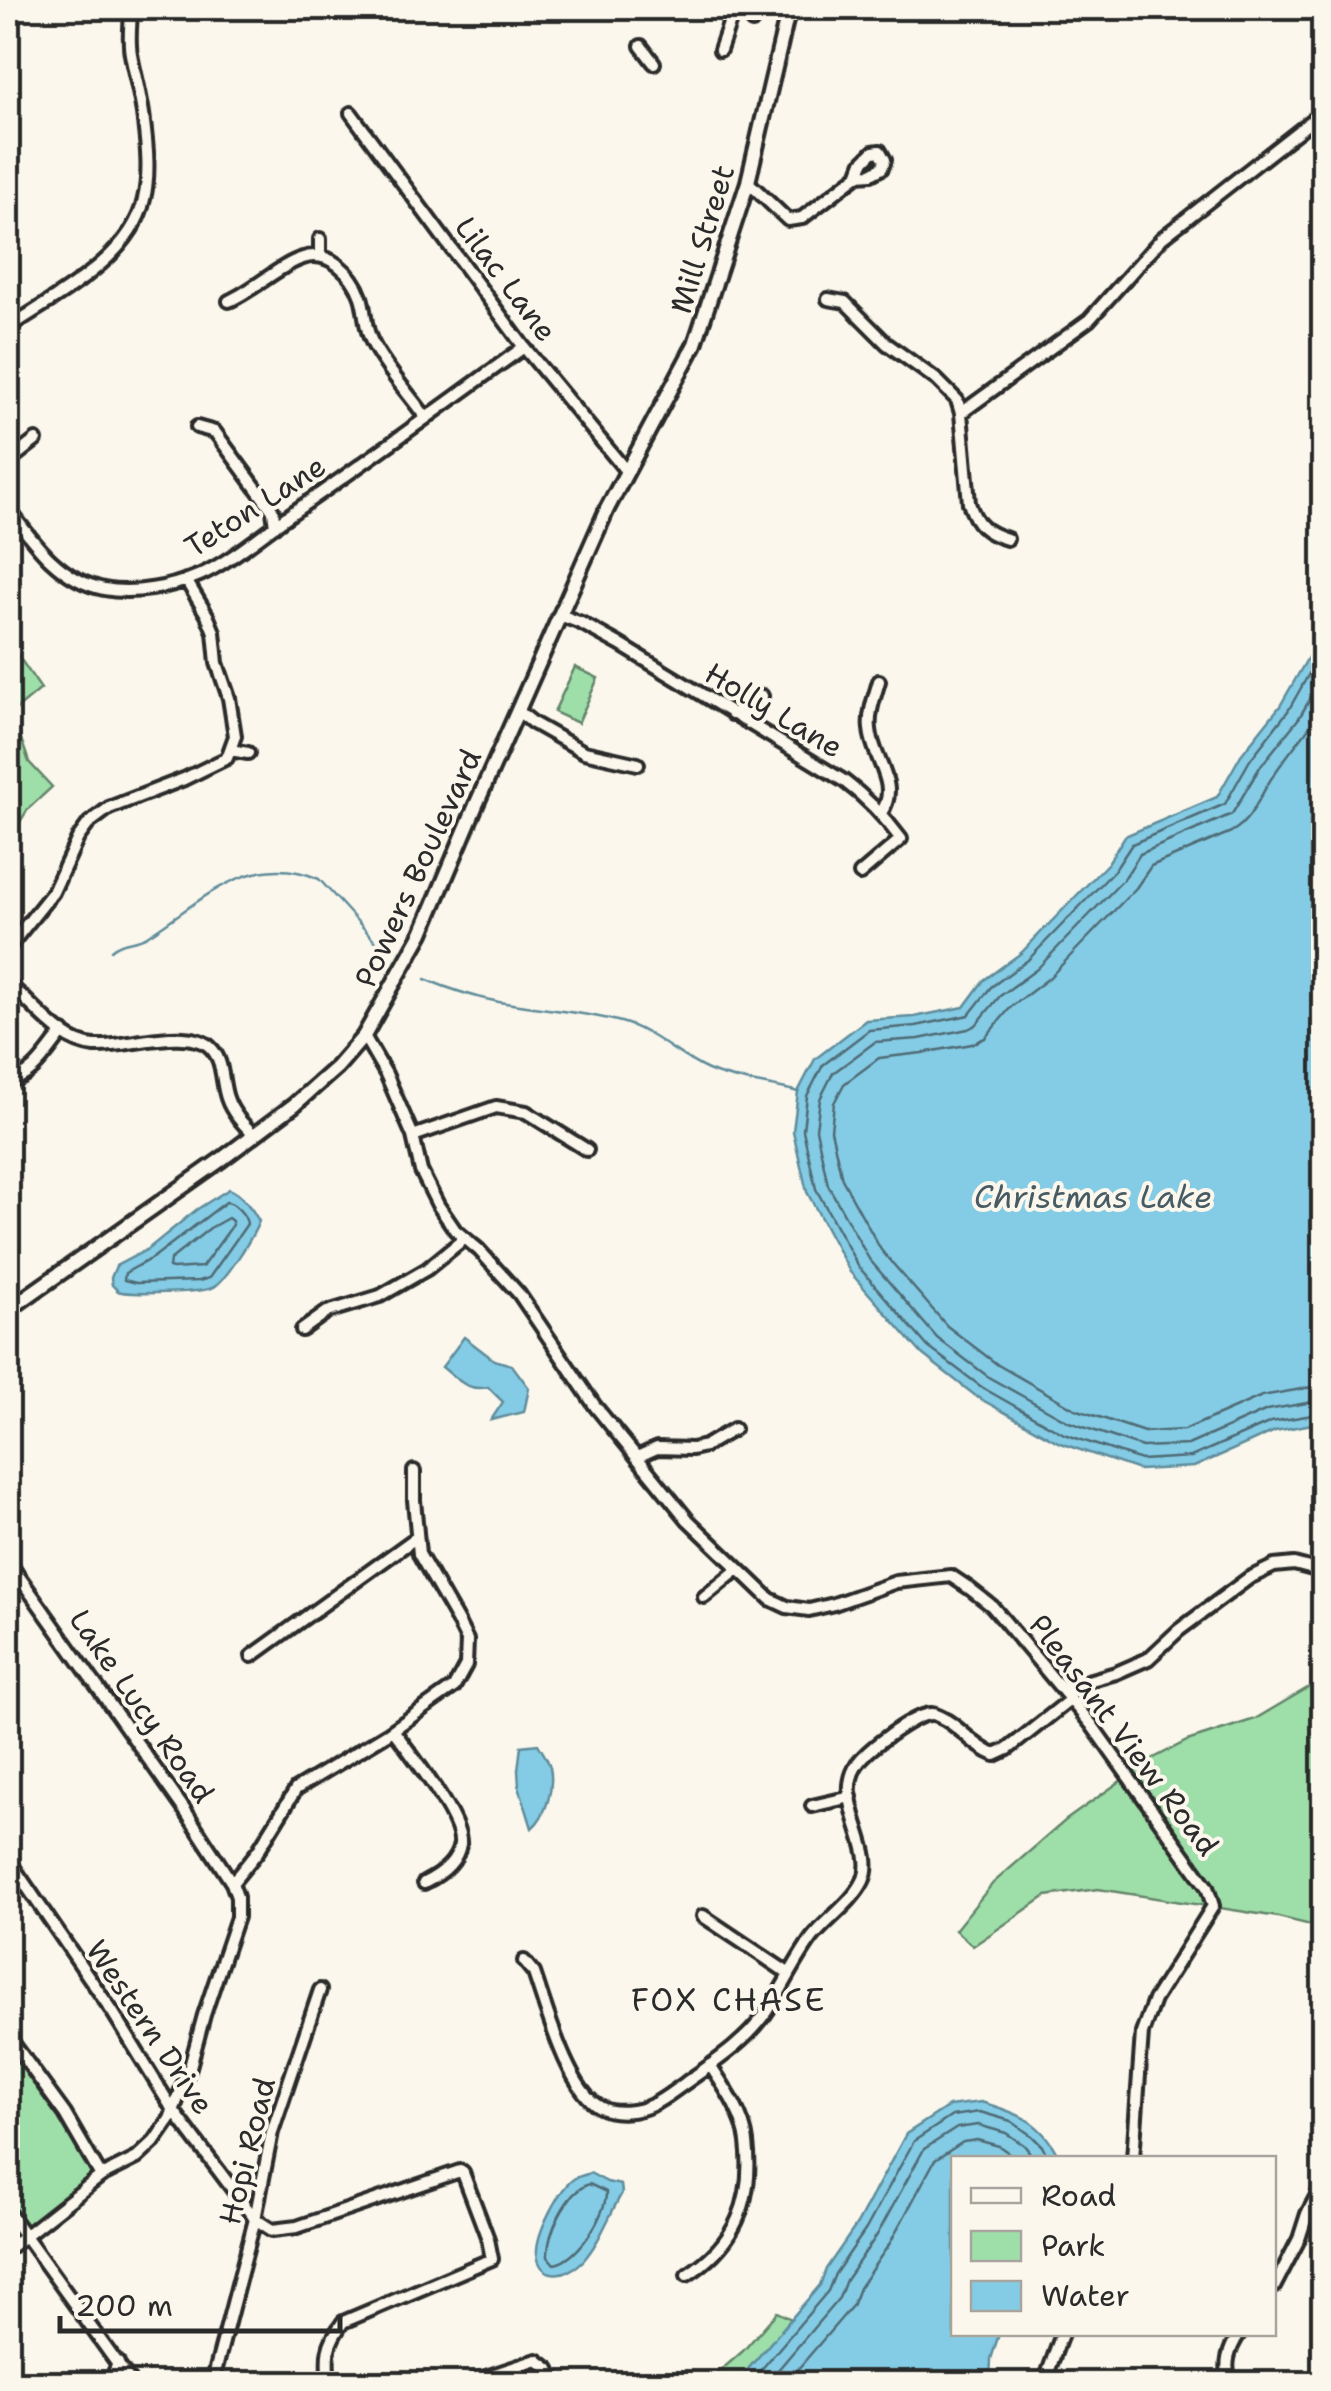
<svg xmlns="http://www.w3.org/2000/svg" width="1331" height="2391" font-family="'Shantell Sans',sans-serif">
<rect width="100%" height="100%" fill="#fbf7ec"/>
<filter id="ink" filterUnits="userSpaceOnUse"><feTurbulence type="fractalNoise" baseFrequency=".01" numOctaves="2"/><feDisplacementMap in="SourceGraphic" scale="20" xChannelSelector="R" yChannelSelector="G"/><feConvolveMatrix kernelMatrix="1 2 1 2 8 2 1 2 1" color-interpolation-filters="sRGB"/></filter>
<g filter="url(#ink)">
<path fill="#9edfa9" stroke="#64856a" stroke-width="2.5" d="M8 641 41 689 12 713 29 762 52 787 28 809 8 841Z
M575 667 598 678 578 723 554 712Z
M1323 1679V1928L1278 1917 1098 1889 1046 1896 973 1946 955 1930 993 1883 1066 1820 1150 1760 1187 1741 1255 1719Z
M8 2036 101 2176 24 2236 8 2212Z
M777 2312 799 2323 746 2383 705 2384 743 2351Z"/>
<path fill="#84cce5" stroke="#608c9b" stroke-width="2.5" d="M1323 620V1422L1275 1431 1194 1467 1139 1470 1060 1443 977 1397 922 1354 850 1272 807 1192 793 1131 798 1092 815 1059 866 1020 914 1017 964 1007 984 980 1021 953 1108 863 1125 836 1217 797 1241 755 1280 706 1311 652Z
M229 1189C241 1193 253 1210 259 1221 254 1235 226 1280 214 1287 205 1293 128 1295 118 1291 116 1289 114 1287 112 1285L111 1278 116 1266 148 1249 196 1210Z
M464 1337 494 1360 512 1365 529 1388 524 1412 491 1420 503 1402 488 1387C468 1392 457 1379 442 1367Z
M538 1744C542 1751 548 1759 550 1767 554 1787 547 1815 532 1828L519 1786 518 1770 521 1746Z
M981 2102C1018 2113 1042 2121 1059 2158H954V2334H999L991 2359 990 2383H736L820 2285 826 2269 857 2224 906 2134 949 2106Z
M590 2173 607 2182 621 2185 622 2193C609 2215 600 2242 583 2261 568 2277 539 2281 537 2253 536 2234 559 2188 575 2178 580 2176 585 2175 590 2173Z"/>
<g fill="none" stroke-linecap="round" stroke-linejoin="round">
<path stroke="#4f6b75" stroke-width="2.5" d="M1324 647 1288 711 1250 760 1225 804 1132 844 1115 870 1028 960 991 987 969 1015 916 1026 869 1030 823 1065 807 1096 803 1130 816 1189 858 1266 928 1347 983 1388 1064 1434 1141 1460 1191 1457 1271 1422 1324 1413
M1324 675 1299 718 1260 767 1232 814 1140 854 1124 879 1037 969 1000 996 976 1025 968 1029 919 1039 875 1042 833 1073 820 1099 816 1129 828 1185 869 1259 937 1338 990 1378 1069 1422 1142 1447 1188 1445 1267 1410 1324 1400
M1324 705C1309 731 1289 751 1273 776 1259 796 1253 820 1231 832L1151 866 1136 888 1049 978 1011 1007 985 1038 972 1044 922 1053 879 1058 844 1084 834 1103 831 1130 842 1179 881 1250 947 1326 998 1365 1075 1409 1144 1432 1184 1430 1262 1396 1324 1385
M226 1202C234 1202 246 1215 247 1224L209 1278 199 1281 136 1283 124 1280 125 1273 154 1257Z
M228 1218 232 1221V1226L202 1267 173 1269 169 1268 170 1260 210 1228Z
M589 2184 606 2192C607 2213 578 2261 554 2264L548 2257C547 2234 566 2192 589 2184Z
M749 2384 828 2291 835 2274 866 2229 914 2141 952 2116 980 2112 1011 2121 1032 2136 1042 2146 1048 2158
M766 2384 839 2298 846 2280 877 2235 924 2149 957 2128 978 2125 1006 2133 1024 2145 1034 2158
M785 2384 852 2306 859 2288 890 2243 935 2160 963 2142 977 2140 999 2146 1016 2158"/>
<path stroke="#608c9b" stroke-width="2.5" d="M111 950C122 940 135 943 147 936 200 903 250 848 319 879L388 955
M425 979C449 989 474 997 499 1002 540 1009 581 1011 621 1022 654 1031 677 1056 708 1070 736 1082 769 1084 798 1092"/>
<defs>
<path id="minor" d="M749 8 752 22
M641 46 654 63
M720 50 731 18
M351 113 524 347 627 472
M748 182 788 220 802 218 858 175 863 162 873 152 880 151 885 160 882 168 871 174 858 175
M320 239V256
M828 299 845 302 887 344 937 380 957 400 961 413 969 503C976 525 986 533 1007 539
M229 301C253 291 281 264 303 258 329 249 353 274 361 297 366 312 364 327 372 342 384 367 410 395 426 418
M8 328C54 297 132 258 144 199 150 175 147 146 144 122 142 99 135 77 131 54 128 39 131 22 131 8
M961 413 1089 320 1162 238 1324 111
M197 427 215 432 273 511 275 526
M8 462 36 440
M8 508C33 542 59 580 104 589 134 595 172 587 200 575 230 562 267 530 295 511 372 458 448 402 524 347
M560 615 581 623 619 644 844 781C867 798 884 816 901 839L860 874
M879 681C875 696 868 713 870 729 872 759 901 784 881 813
M518 711 533 723 584 752 638 764
M732 714 756 707 762 696
M230 750 248 753
M8 948 53 892 78 838 89 823 109 808 184 779 227 758 235 736 229 698 217 663 214 632 207 615 186 580
M8 984C35 1004 59 1043 95 1046 124 1048 187 1026 210 1047 224 1060 221 1081 227 1098 232 1113 243 1124 254 1135
M364 1036 386 1074 413 1136 421 1171 438 1205 455 1230 479 1250 519 1294 595 1406 688 1520 770 1599 787 1607 809 1610 834 1604 896 1582 951 1576 969 1588 992 1606 1091 1724 1207 1887 1213 1906 1154 2000 1142 2033 1133 2158
M8 1080C32 1080 49 1049 63 1032
M413 1136 496 1107 526 1112 587 1150
M302 1330 327 1312 380 1296 427 1269 465 1238
M637 1457 657 1448 692 1449 705 1446 734 1429
M8 1561 186 1812 232 1883
M704 1597 737 1570
M252 1656 417 1537
M1063 1688 1116 1673 1148 1659 1179 1630 1249 1578 1274 1566 1294 1564 1324 1572
M393 1730C409 1751 463 1820 460 1844 457 1863 440 1875 424 1883
M812 1806 851 1797
M8 1859 112 2011 173 2110 255 2219 272 2230 297 2227 460 2171 463 2173 488 2239 492 2259 343 2322C326 2345 326 2356 329 2384
M703 1916 788 1973
M524 1961 534 1973C546 2007 568 2090 600 2107 614 2115 638 2112 652 2105 663 2100 674 2091 684 2084 713 2063 742 2045 764 2016 782 1991 794 1962 812 1938 826 1920 853 1902 863 1881 880 1847 827 1796 862 1758 873 1746 916 1713 932 1714 935 1714 944 1719 946 1720 964 1731 975 1747 995 1755L1008 1749 1071 1699
M8 2036 65 2114 101 2176
M8 2212 132 2384
M8 2249 101 2176 137 2158 154 2142 170 2119 190 2067 204 2015 237 1917V1897L232 1883 258 1851 296 1789 387 1734 454 1687 466 1665 467 1640 457 1620 419 1554 414 1500V1471
M687 2275C736 2244 754 2200 747 2142 744 2115 725 2088 710 2065
M1274 2287 1299 2239 1307 2214 1324 2182
M110 2384 118 2363
M212 2384 255 2219 272 2132 320 1990
M465 2384 537 2360 549 2369 556 2384
M1046 2384 1047 2375 1062 2334
M1231 2384C1223 2365 1229 2349 1239 2334"/>
<path id="major" d="M8 1310 222 1159 294 1105 337 1067 364 1036 422 933 476 805 607 509 695 344 748 182 789 8"/>
</defs>
<use href="#minor" stroke="#2b2b2b" stroke-width="18"/>
<use href="#major" stroke="#2b2b2b" stroke-width="20"/>
<use href="#minor" stroke="#fbf7ec" stroke-width="10"/>
<use href="#major" stroke="#fbf7ec" stroke-width="12"/>
</g>
</g>
<g text-anchor="middle" dominant-baseline="central" stroke-width="8" stroke-linejoin="round" paint-order="stroke">
<g font-size="30" fill="#2b2b2b" stroke="#fbf7ec">
<text transform="translate(702 239) rotate(-73)">Mill Street</text>
<text transform="translate(506 279) rotate(53)">Lilac Lane</text>
<text transform="translate(255 506) rotate(-33)">Teton Lane</text>
<text transform="translate(774 710) rotate(31)">Holly Lane</text>
<text transform="translate(418 868) rotate(-65)">Powers Boulevard</text>
<text transform="translate(142 1706) rotate(55)">Lake Lucy Road</text>
<text transform="translate(1124 1735) rotate(53)">Pleasant View Road</text>
<text transform="translate(150 2027) rotate(56)">Western Drive</text>
<text transform="translate(247 2151) rotate(-76)">Hopi Road</text>
</g>
<g font-size="32" font-style="italic" fill="#465b63" stroke="#fbf7ec">
<text x="1093" y="1196">Christmas Lake</text>
</g>
<g font-size="32" letter-spacing="2.5" fill="#2b2b2b" stroke="#fbf7ec">
<text x="729" y="1999">FOX CHASE</text>
</g>
</g>
<rect width="1331" height="2391" fill="none" stroke="#fbf7ec" stroke-width="40"/>
<rect x="20" y="20" width="1291" height="2351" fill="none" stroke="#2b2b2b" stroke-width="4" filter="url(#ink)"/>
<rect x="951" y="2156" width="325" height="180" fill="#fbf7ec" stroke="#a8a59f" stroke-width="2.5"/>
<rect x="971" y="2188" width="50" height="15" fill="#fbf7ec" stroke="#a8a59f" stroke-width="2.5"/>
<text x="1041" y="2206" font-size="30" fill="#2b2b2b">Road</text>
<rect x="971" y="2231" width="50" height="30" fill="#9edfa9" stroke="#a8a59f" stroke-width="2.5"/>
<text x="1041" y="2256" font-size="30" fill="#2b2b2b">Park</text>
<rect x="971" y="2281" width="50" height="30" fill="#84cce5" stroke="#a8a59f" stroke-width="2.5"/>
<text x="1041" y="2306" font-size="30" fill="#2b2b2b">Water</text>
<path d="M60 2316v15h280v-15" fill="none" stroke="#2b2b2b" stroke-width="5"/>
<text x="75" y="2316" font-size="30" fill="#2b2b2b" stroke="#fbf7ec" stroke-width="8" paint-order="stroke">200 m</text>
</svg>
